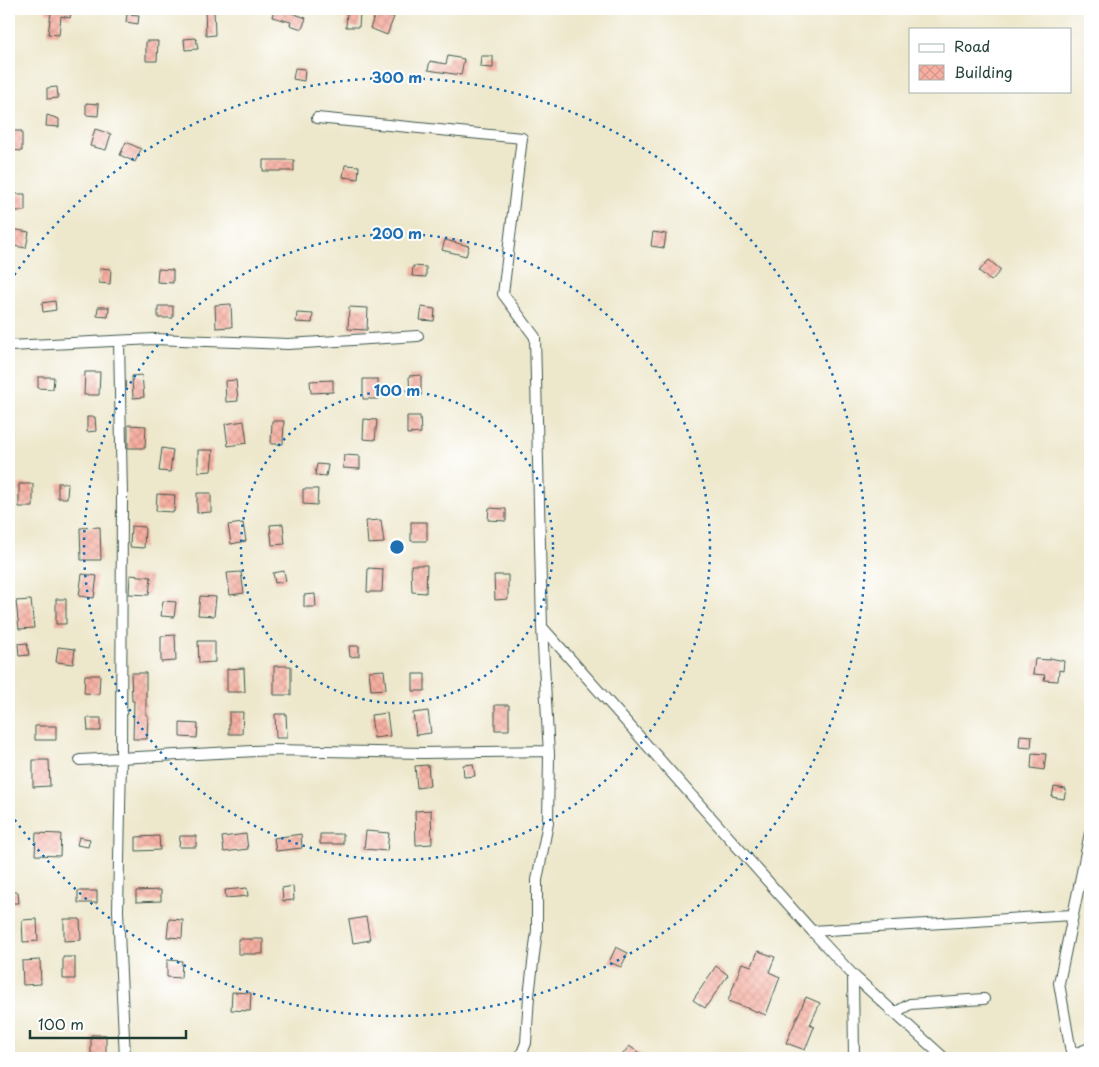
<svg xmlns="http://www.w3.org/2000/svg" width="1099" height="1067" font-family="'Playpen Sans',sans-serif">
<defs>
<pattern id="building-cross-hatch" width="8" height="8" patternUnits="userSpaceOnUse" patternTransform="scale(1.25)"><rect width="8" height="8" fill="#f7afa1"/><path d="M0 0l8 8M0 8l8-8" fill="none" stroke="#d3978b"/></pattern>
</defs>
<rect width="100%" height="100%" fill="#fff"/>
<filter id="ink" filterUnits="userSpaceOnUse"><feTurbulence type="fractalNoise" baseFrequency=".02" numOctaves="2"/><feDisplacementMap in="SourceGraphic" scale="10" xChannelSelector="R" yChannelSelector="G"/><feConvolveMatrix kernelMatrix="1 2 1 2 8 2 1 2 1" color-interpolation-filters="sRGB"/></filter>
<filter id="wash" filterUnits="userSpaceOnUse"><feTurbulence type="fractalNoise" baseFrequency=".0096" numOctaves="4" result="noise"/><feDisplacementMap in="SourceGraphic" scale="20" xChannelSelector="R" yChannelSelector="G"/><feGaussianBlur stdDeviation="1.12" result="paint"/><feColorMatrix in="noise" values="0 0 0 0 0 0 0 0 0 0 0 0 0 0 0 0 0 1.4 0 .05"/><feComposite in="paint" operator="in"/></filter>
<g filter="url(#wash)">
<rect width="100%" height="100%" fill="#ede7cb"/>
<g id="blocks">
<path fill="url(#building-cross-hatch)" d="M46 9H72L70 18 61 16 59 35 48 34 51 13 45 12Z
M205 9H214L215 35 206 36Z
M274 9 284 10 306 18 302 29 290 25 291 22 272 17Z
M377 10 394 17 387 35 370 28Z
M347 11H360L359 27H346Z
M127 14 139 15 138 24 126 22Z
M196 38 198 49 185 50 184 39Z
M146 41H158L157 61H146Z
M448 56 464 59 461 75 428 70 430 61 446 64Z
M481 56H493V68L480 67Z
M295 68 305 69 304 81 293 79Z
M57 87 58 98 47 99V88Z
M86 103 99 104 98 116 86 115Z
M47 115 59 119V127L46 126Z
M95 129 111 134 106 150 90 146Z
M10 131H22V151L10 150Z
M126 142 141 149 135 162 120 155Z
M263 160H294V171H263Z
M345 165 359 166 358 179 343 177Z
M9 194H25V211H9Z
M11 229 29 232 26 248 9 245Z
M653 232 666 234 664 248 651 246Z
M445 240 469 246 466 256 442 250Z
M989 260 1001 270 991 281 979 271Z
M413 266 426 267V277L412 276Z
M100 268 111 269 110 284 99 283Z
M158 269 173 270V283L157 282Z
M55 301 56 310 43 312 42 303Z
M231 304 232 327 216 328 215 305Z
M158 306H173V318H158Z
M98 307H109L108 317 97 316Z
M349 307 368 308 367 330 348 329Z
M422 307 435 309 434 321 420 320Z
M297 313 313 314 312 323 296 322Z
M85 372H100L99 395H84Z
M142 375 144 397 133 398 132 376Z
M421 375V396H410L409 376Z
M38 377H54L53 389 38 388Z
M363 379H378V399H363Z
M236 380 238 401 226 402 225 381Z
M333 380V392L311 393 310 381Z
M407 416H420L421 433 407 434Z
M87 417H95L96 431 87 432Z
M364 419 377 420 375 440 363 439Z
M244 421 247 443 228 446 225 424Z
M272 421H284L283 444H271Z
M128 425 146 426 145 448H128Z
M162 448 173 450 170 472 159 471Z
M198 450H213L211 471 198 472Z
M344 455 360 456V469L343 468Z
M317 464 328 465 326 476 315 475Z
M58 483H68L67 498H58Z
M19 484H33V507H19Z
M303 489H318L317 505 303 504Z
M197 493H211V512L197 513Z
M157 494 175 495 174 512 156 511Z
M489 508 506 509V521L488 520Z
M381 520 384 543 368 544 366 521Z
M411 522H427V541H411Z
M243 523 246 541 231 544 228 525Z
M283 524 285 544 272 545 270 525Z
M131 526 145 527 144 548 130 547Z
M100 527 101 560H81L80 528Z
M411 565H427L426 593 412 592Z
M368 568 383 569 382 592H367Z
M284 571 286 581 275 583 273 573Z
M241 572 244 593 230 595 227 573Z
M82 574 97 576 94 598 79 596Z
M130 575 151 577 149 595 129 594Z
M494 575H508V599L495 600Z
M315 594 316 607H304V595Z
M200 596 216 597 214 616 198 615Z
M56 599H66V624H56Z
M31 600 34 628 19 629 16 601Z
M163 601 176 602 174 617 161 616Z
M175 635 176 661 161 662V636Z
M198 641H215V662L199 663Z
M27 643 29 655 19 656 18 644Z
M349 646H359V656L350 657Z
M58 647 75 649 73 664 56 662Z
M1050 658 1064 661 1063 671 1059 670 1058 681 1044 680 1045 675 1033 674 1035 659 1050 660Z
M274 666H291V695H274Z
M244 668 245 692H227V669Z
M384 670 386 689 371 690 369 671Z
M131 673H146V715H148L147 739H133L134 701H132Z
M413 674H425V691H413Z
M85 675H100L99 694 84 693Z
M495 705H509V730H495Z
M428 711 431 733 416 735 413 713Z
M229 712H243L242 734H229Z
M387 713 390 736 374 738 371 715Z
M275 714H286L287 738H276Z
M87 718H101V731H88Z
M180 723 198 724 197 738 180 737Z
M35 726H56V740H35Z
M1020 735 1032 736 1031 748 1019 747Z
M1032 753 1046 754 1044 770 1031 768Z
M33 760H49L50 786 33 787Z
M473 764 475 776 464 777 463 765Z
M428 765 430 786 417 788 415 766Z
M1054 787 1066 789 1064 799 1052 797Z
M431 810 432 844 416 845 415 811Z
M366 831 389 833 387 851 364 849Z
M36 833 61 834 60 856 35 855Z
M246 834 248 849 224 852 222 837Z
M301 834 302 848 276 851 274 838Z
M320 834H343V844H320Z
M159 836 160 850 136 851V837Z
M180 836H196V847H179Z
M79 837 90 839 88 847 77 845Z
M293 886 294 900 283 901 282 888Z
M247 888 248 896 226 898 225 890Z
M161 890V901L136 902V891Z
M78 891H97V903H78Z
M9 892H18L19 903H9Z
M366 917 370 940 353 943 349 920Z
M37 919 38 941 23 942 22 920Z
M64 919H80L81 940 64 941Z
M169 919 183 920 182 938 167 937Z
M238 939H263V954H238Z
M616 947 628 953 621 967 609 962Z
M758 951 775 957 769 972 780 977 766 1015 728 1001 742 963 752 966Z
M63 957H75V979H63Z
M40 960 41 984 23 985 22 961Z
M167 960 182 961 181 978 167 977Z
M716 966 728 975 705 1008 693 1000Z
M232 992 251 993 250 1011 231 1010Z
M806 997 820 1003 810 1025 814 1027 805 1050 786 1043Z
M91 1035H106V1057H91Z
M629 1046 647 1058H620Z"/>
</g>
</g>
<g filter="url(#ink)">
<use href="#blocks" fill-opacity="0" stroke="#3e564b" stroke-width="1"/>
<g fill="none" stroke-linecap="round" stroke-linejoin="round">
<defs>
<path id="minor" d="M317 118 522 138 503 294 535 337 542 627 812 931 1072 915
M119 341 122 495 121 758 118 911 125 1058
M9 346 154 339 288 344 418 336
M80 760 274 750 423 753 549 751
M812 931 853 975 944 1058
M853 975 854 1058
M891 1011H898L910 1004 984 999
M1071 1055 1090 1048
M520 1058 526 1043 529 996 537 930V880L548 823 549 755 542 627
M1072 1058 1059 983 1090 833"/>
</defs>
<use href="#minor" stroke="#3e564b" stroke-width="12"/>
<use href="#minor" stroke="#fff" stroke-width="10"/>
</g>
</g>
<g fill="none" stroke="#1f6fb2" stroke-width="2.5" stroke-dasharray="2.5 5">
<circle cx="397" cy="547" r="156"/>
<circle cx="397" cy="547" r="313"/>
<path d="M10 281A469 469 0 1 1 10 813"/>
</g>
<circle cx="397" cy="547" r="8" fill="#1f6fb2" stroke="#fff" stroke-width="2.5"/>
<g font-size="15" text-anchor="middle" font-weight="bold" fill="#1f6fb2" stroke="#fff" stroke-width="4" stroke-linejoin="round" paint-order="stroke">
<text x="397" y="83">300 m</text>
<text x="397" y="239">200 m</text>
<text x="397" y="396">100 m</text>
</g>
<rect width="1099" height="1067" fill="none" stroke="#fff" stroke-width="30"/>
<rect x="909" y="28" width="162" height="65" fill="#ffffff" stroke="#a5b1ae"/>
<rect x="919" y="44" width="25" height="8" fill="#ffffff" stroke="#a5b1ae"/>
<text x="954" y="52" font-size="15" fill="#1f3d34">Road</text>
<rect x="919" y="65" width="25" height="15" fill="url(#building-cross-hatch)" stroke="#a5b1ae"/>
<text x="954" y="78" font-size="15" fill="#1f3d34">Building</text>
<path d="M30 1030v8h156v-8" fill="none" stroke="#1f3d34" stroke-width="2.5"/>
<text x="38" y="1030" font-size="15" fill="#1f3d34" stroke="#ffffff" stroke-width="4" paint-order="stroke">100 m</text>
</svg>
